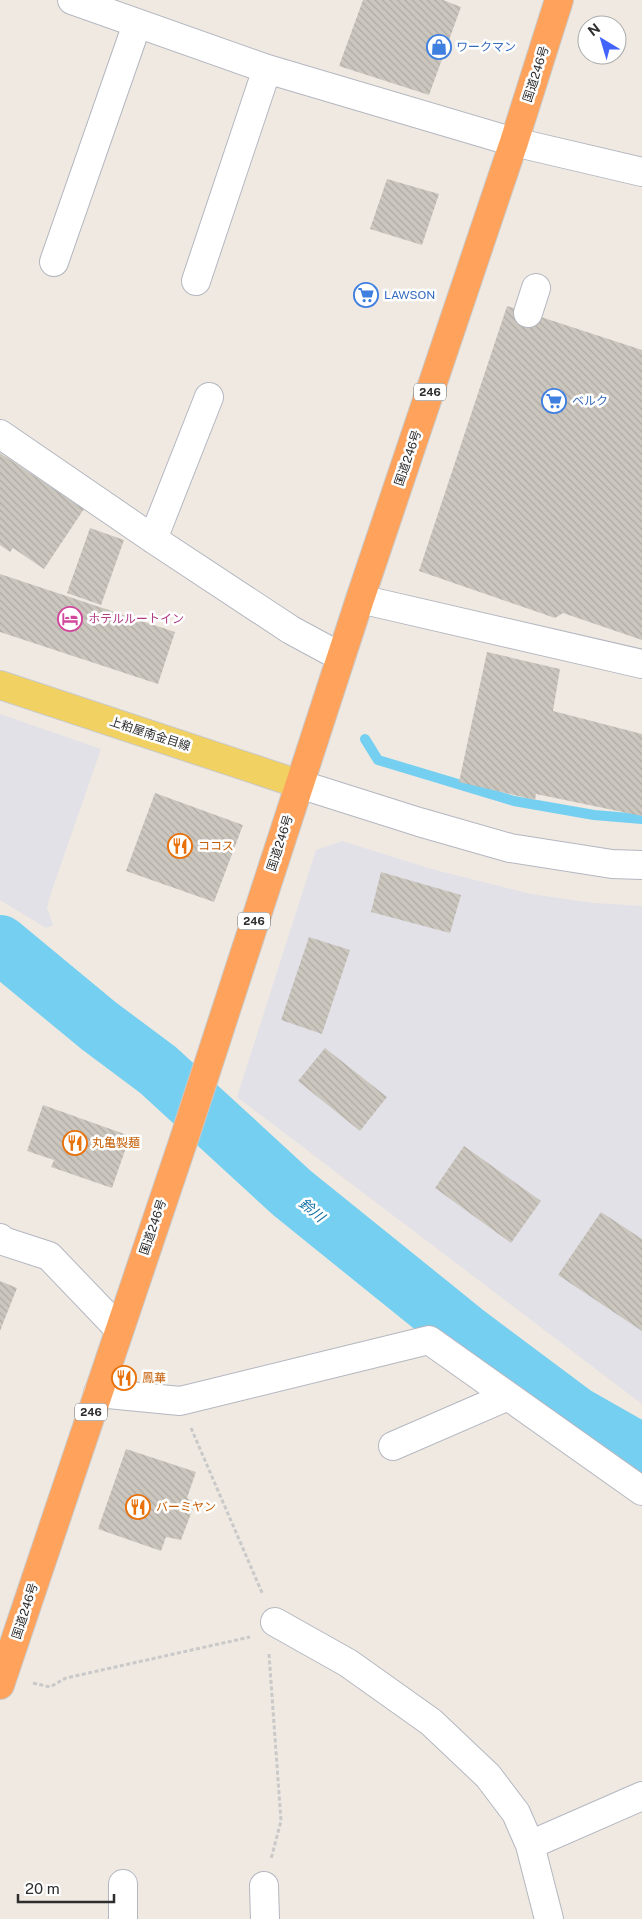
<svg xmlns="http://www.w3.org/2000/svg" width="642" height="1919" font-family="'Public Sans','Noto Sans JP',sans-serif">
<defs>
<pattern id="building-back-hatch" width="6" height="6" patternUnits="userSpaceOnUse" patternTransform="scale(1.25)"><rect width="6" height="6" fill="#cbc7bf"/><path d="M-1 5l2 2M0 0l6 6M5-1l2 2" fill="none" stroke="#afaba4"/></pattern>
</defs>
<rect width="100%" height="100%" fill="#efe9e1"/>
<path fill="#e3e1e8" d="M0 714 101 749 50 896 47 908 53 925 46 928 0 900Z
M342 841 435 870 531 894 593 903 642 906V1404L237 1097 316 850Z"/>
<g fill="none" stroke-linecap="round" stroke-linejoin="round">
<path stroke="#75cff0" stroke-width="10" d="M365 739 378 760 514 801 594 815 642 819"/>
<path stroke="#75cff0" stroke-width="58" d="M0 944 99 1026 158 1070 292 1193 468 1335 575 1415 642 1453"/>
</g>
<path fill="url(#building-back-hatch)" d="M363 0H443L461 7 429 95 339 66Z
M387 179 439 194 422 245 370 229Z
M507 306 642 350V640L563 613 555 618 419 571Z
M0 453 84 509 44 569 13 548 10 552 0 545Z
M90 528 124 540 101 605 67 593Z
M0 574 175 632 158 684 0 632Z
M487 652 560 669 553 711 642 734V816L536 794 535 800 459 782Z
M155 793 243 825 214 902 126 871Z
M381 872 461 895 450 933 371 912Z
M309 937 350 950 322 1034 281 1020Z
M325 1048 387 1097 360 1131 298 1081Z
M43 1105 130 1136 112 1188 51 1167 54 1160 27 1151Z
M464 1146 541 1201 511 1243 435 1188Z
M601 1212 642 1239V1331L558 1275Z
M0 1281 17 1288 0 1331Z
M126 1449 196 1472 187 1498 195 1503 181 1540 166 1537 161 1551 98 1529Z"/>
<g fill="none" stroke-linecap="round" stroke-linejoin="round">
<defs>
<path id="minor" d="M72 0 267 69 514 142 642 172
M54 262 137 24
M196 281 267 69
M528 313 536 288
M0 434 153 539 291 630 341 657
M153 539 209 397
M360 599 642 664
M299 784 419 822 510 848 612 864 642 865
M0 1238 3 1241 49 1256 119 1329
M98 1393 180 1401 429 1340 642 1491
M393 1446 508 1396
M275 1622 348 1663 431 1722 488 1776 516 1813 530 1845 549 1919
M530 1845 642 1796
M123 1884V1919
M264 1886 265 1919"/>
<path id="major" d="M0 685 299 784"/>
<path id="highway" d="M0 1685 184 1139 360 599 514 142 559 0"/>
</defs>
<use href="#minor" stroke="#b4b7c1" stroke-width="30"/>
<use href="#major" stroke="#c9c9c9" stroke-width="30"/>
<use href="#highway" stroke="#c9c9c9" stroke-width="30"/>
<path stroke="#c9c9c9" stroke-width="3" stroke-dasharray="4 2.5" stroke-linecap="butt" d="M191 1428 263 1595
M269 1654 281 1821 271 1859
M33 1683 50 1687 66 1678 250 1637"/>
<use href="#minor" stroke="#fff" stroke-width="28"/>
<use href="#major" stroke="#f2d163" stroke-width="28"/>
<use href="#highway" stroke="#ffa35c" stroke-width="28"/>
</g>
<defs>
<symbol id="shop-ring" viewBox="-11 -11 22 22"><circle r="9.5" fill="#fff" stroke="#3f7fe0" stroke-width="1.5"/><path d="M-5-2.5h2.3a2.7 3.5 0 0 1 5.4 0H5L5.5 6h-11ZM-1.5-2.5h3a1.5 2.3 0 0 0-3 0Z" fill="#3f7fe0"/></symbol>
<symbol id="supermarket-ring" viewBox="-11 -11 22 22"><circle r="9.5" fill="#fff" stroke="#3f7fe0" stroke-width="1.5"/><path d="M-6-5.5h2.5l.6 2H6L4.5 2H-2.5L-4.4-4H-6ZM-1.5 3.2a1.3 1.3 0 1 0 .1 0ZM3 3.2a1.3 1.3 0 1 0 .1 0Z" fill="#3f7fe0"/></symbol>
<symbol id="hotel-ring" viewBox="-11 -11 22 22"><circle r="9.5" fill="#fff" stroke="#d1479c" stroke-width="1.5"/><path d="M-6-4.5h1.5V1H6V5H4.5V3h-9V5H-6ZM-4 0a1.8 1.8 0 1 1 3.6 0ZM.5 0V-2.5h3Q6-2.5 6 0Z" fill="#d1479c"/></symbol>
<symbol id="restaurant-ring" viewBox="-11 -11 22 22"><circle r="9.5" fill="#fff" stroke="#e8710a" stroke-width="1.5"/><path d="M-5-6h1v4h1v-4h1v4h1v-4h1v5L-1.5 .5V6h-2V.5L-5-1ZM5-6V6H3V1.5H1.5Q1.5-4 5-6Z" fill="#e8710a"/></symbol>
</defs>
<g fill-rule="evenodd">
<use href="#shop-ring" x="425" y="33" width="28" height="28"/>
<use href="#supermarket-ring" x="352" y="281" width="28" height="28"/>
<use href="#supermarket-ring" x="540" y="387" width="28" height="28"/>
<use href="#hotel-ring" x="56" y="605" width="28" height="28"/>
<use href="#restaurant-ring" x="166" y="832" width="28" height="28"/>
<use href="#restaurant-ring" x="61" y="1129" width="28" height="28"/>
<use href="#restaurant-ring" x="110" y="1364" width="28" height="28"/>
<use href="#restaurant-ring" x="124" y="1493" width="28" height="28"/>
</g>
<g text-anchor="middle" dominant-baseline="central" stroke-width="5" stroke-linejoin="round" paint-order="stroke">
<g fill="#fff" stroke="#6d6d6d" stroke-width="1">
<rect x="414" y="383.5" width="32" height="17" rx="4"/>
<rect x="238" y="912.5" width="32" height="17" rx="4"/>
<rect x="75" y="1403.5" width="32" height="17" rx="4"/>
</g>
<g font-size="11" font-weight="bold" fill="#2e2e2e">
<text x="430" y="392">246</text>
<text x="254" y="921">246</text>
<text x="91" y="1412">246</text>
</g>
<g font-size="12" fill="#366cbe" stroke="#fff" text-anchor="start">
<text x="456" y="47">ワークマン</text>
<text x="384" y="295">LAWSON</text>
<text x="572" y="401">ベルク</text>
</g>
<g font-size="12" fill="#2e2e2e" stroke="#fff">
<text transform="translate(536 74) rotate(-72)">国道246号</text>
<text transform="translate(408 458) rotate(-71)">国道246号</text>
<text transform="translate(150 734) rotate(18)">上粕屋南金目線</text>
<text transform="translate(280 843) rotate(-72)">国道246号</text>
<text transform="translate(153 1227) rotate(-71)">国道246号</text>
<text transform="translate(25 1611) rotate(-72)">国道246号</text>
</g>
<g font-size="12" fill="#b23c85" stroke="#fff" text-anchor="start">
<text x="88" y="619">ホテルルートイン</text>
</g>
<g font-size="12" fill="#c56008" stroke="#fff" text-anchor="start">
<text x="198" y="846">ココス</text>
<text x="92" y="1143">丸亀製麺</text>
<text x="142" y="1378">鳳華</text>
<text x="156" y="1507">バーミヤン</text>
</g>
<g font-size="14" font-style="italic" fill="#0d6fa3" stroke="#fff">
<text transform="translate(312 1210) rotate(39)">鈴川</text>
</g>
</g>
<g transform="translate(602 40) rotate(322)"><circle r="24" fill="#ffffff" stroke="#ababab"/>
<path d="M0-4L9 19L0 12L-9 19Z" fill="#4264fb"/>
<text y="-8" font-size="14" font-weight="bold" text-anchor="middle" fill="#2e2e2e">N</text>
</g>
<path d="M18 1894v8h96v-8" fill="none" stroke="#2e2e2e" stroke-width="2.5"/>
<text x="25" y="1894" font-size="15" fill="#2e2e2e" stroke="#ffffff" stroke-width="4" paint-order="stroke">20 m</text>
</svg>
